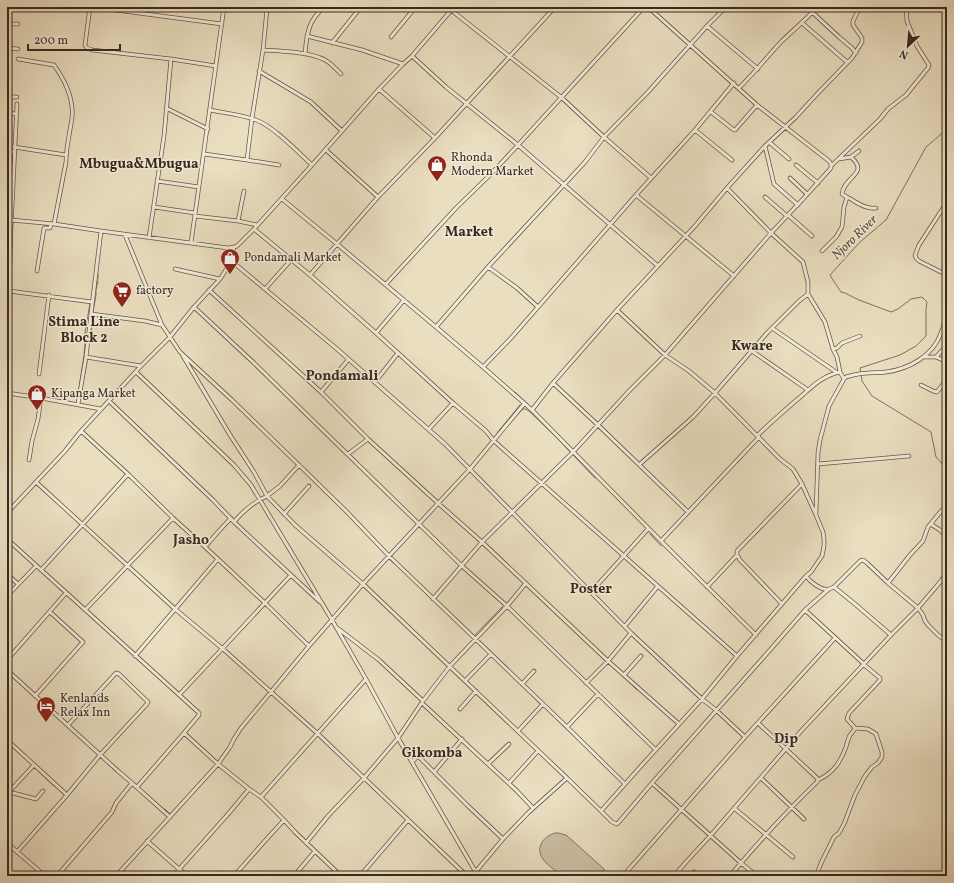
<svg xmlns="http://www.w3.org/2000/svg" width="954" height="883" font-family="Vollkorn,serif">
<rect width="100%" height="100%" fill="#eadec0"/>
<filter id="stains"><feTurbulence type="fractalNoise" baseFrequency=".005" numOctaves="4"/><feColorMatrix values="0 0 0 0 .2 0 0 0 0 .09 0 0 0 0 .02 0 0 0 .5 -.17"/></filter>
<radialGradient id="worn" r=".72"><stop offset=".6" stop-color="#630" stop-opacity="0"/><stop offset="1" stop-color="#630" stop-opacity=".3"/></radialGradient>
<path fill="#ccbfa5" stroke="#827463" d="M555 833H558L566 835 574 842 604 869 605 876H562C553 868 535 859 541 844 544 838 549 835 555 833Z"/>
<g fill="none" stroke-linecap="round" stroke-linejoin="round">
<path stroke="#7e7160" stroke-width="1" d="M947 129 926 147 886 220 860 242 830 275 833 280 841 292 845 293 859 300 891 312 898 309 911 299 922 297 927 302 926 309V336L916 346 900 355 860 368 862 381 872 396 931 432 936 457 947 469
M98 279V274
M96 290 98 281
M96 294V291
M93 312 96 295
M89 345 92 322
M82 387 87 362
M79 388 84 356 85 343 84 339 90 303
M515 392 531 407
M515 417 523 409H526L530 412 557 438 595 478
M553 429 562 439
M497 433 520 405
M7 435V425
M566 442 578 454
M141 489 153 501
M154 502 158 506
M17 505 20 501
M7 516 16 506
M650 534 661 546
M390 560 403 571
M219 562 230 573
M411 579 429 597
M585 589 589 593
M475 635 503 606
M623 676 637 690
M530 694 540 704
M615 712 628 726
M557 720 574 736
M7 743 9 745
M593 755 600 762
M36 769 55 787
M165 809 170 814
M7 840H8"/>
<defs>
<path id="minor" d="M90 7 85 45 87 48 92 50 171 59 216 66
M93 7 222 24
M216 7H217
M249 7 267 9
M451 10 562 98 604 137 651 178
M812 12 839 37 852 48 856 53
M802 23 847 62
M7 24H18
M707 26 758 69
M307 36 362 50 403 64
M391 37 414 9
M332 43 361 7
M7 48 18 49
M263 50C280 51 311 52 325 60 331 63 336 69 341 74
M305 54C306 43 307 29 313 20 316 15 320 11 323 7
M412 56 446 87 518 145 658 266
M18 59 54 65C64 79 74 99 72 118 70 132 66 147 66 162L54 224
M259 71 311 102 342 131
M739 88C754 73 767 57 781 42 793 30 806 20 817 7
M379 89 435 138
M7 97H17
M166 108 208 129
M210 110C225 113 243 115 256 120 273 126 298 152 312 165
M711 112 734 130H735L757 105
M7 113 16 114
M695 130 732 160
M769 142 789 159
M765 146 774 184 798 205
M14 147 66 155
M326 150 378 197
M7 151 14 152
M204 154 247 160 252 118 263 50 267 9 268 7
M851 157C870 174 844 176 842 194 846 197 850 198 854 201 861 205 867 209 876 208
M839 159 851 157 859 151
M247 160 279 165
M796 165 818 183
M831 166 880 119 888 109 906 95 928 68 929 65 917 46 907 21 906 7
M790 178 807 194
M157 181 199 187
M727 188 771 233 803 262 808 282V294L825 322 833 349 837 357 840 372 844 379
M636 195 734 276
M765 197 787 216
M282 199 337 244 378 197 435 138 555 7
M947 202 919 245 915 255 916 258 919 261 947 275
M154 207 195 213
M788 215 812 236
M195 216 238 221 257 225
M11 220 54 224 101 231 228 248 234 247 237 246 254 229 312 165 379 89 403 64 412 56 454 7
M238 221 244 191
M254 229 310 275 376 333 453 403 486 431 494 441 737 656
M125 235 162 325 180 352 232 400 299 465 348 513 389 556 567 727 625 784
M149 238 164 136 171 59
M191 243 224 7
M822 251 836 237 842 227 844 207 847 197
M231 262 235 264 337 349 445 444 631 633 702 699 716 710 745 737 623 876
M488 267 517 288 538 307
M175 269 220 279
M37 271 44 228H50L51 224
M310 275 337 244 436 327 483 367 532 410 661 541 756 635
M386 284 456 208 491 174 518 145 644 7
M265 289 291 260
M209 290 321 392 368 439 439 504 482 542 608 661 679 724
M9 291 92 302
M194 307 254 363 462 566 507 606 656 750
M91 314 101 231
M436 327 488 267 585 162 604 137 648 92 707 26 726 7
M772 328 836 372
M376 333 404 300
M833 349 837 348 842 343 860 336
M752 351 808 390
M7 353 11 228 17 104
M183 356 230 435 254 472 267 496 280 486 299 465
M86 357 91 314 145 321 162 325
M924 357H936L947 362
M936 357 947 345
M483 367 511 338 636 195 695 130 734 83
M136 372 234 465 251 485 332 620 366 679 398 738 478 876
M39 374 49 295
M375 382 398 353
M553 383 598 425 688 512
M921 385 933 391 937 392 947 379
M321 392 348 360
M7 393 41 398 101 409
M109 401 213 500 234 522 320 602
M78 404 86 357 141 366
M532 410 553 383 617 310 695 226 727 188 765 146 796 117 819 92 852 58 862 42V38L853 25V21L860 7
M429 429 453 403
M81 431 128 474 173 518 205 547 265 603 309 646
M758 435C771 422 785 410 799 398 813 386 822 376 840 372
M348 454 368 439
M29 460 32 441 38 419 41 398
M640 464 693 417 715 393 767 333 799 301 808 294
M818 464 909 456
M36 482 175 609 223 649 317 733 467 876
M7 513 65 451 81 431 141 366 170 337 194 307 220 279 231 262 234 247
M816 513 818 453 820 440 829 406 844 379 846 377C853 375 861 373 868 373 874 372 880 373 886 372 909 369 933 356 941 333 944 326 946 317 947 309
M284 514 309 486
M234 522C243 511 254 502 267 496L295 525 363 584 567 778
M932 524V525L940 530 947 537
M7 539 198 712 199 713V715L184 733
M661 541 759 437
M205 547 218 532 231 518
M737 555 740 560 782 604
M41 570 83 524 128 474
M7 574 18 584
M806 576C811 583 820 589 828 590
M942 579 947 583
M888 583 910 555 923 541 928 527 942 510 947 506
M707 587 737 555V551L802 484
M834 587 855 604 891 635 918 608 947 574
M591 592 648 529
M7 596 36 566
M433 599 482 542 573 452 629 391 665 355 771 233 803 199 831 168V164L829 161 757 105 648 7
M85 610 173 518
M805 610 864 664
M625 626 658 586
M336 627 379 660 423 701
M135 656 218 559
M7 660 66 593
M7 670 118 771 132 783 170 817
M624 675 641 656
M465 681 491 654
M586 683 608 661 631 633
M522 684 534 671
M179 695 291 575
M35 696 83 642 50 612
M422 703 517 791 533 808
M460 709 476 691
M567 727 598 694
M518 731 543 704
M745 737 835 638
M7 740 67 795 17 852
M412 762 417 757H419L467 805 503 839
M488 764 509 744
M434 772 462 739
M761 778 804 819
M818 780C833 773 840 763 846 747 847 743 848 739 850 735 852 732 854 731 855 728L847 719 849 713 880 680V678L863 664
M509 783 537 752
M652 783 741 863C765 835 790 808 817 782L818 780 817 778 758 723
M137 787 184 733 218 764 249 789 229 813 173 876
M249 789 261 797 284 820
M9 792 36 799 43 791
M7 794 34 765
M67 795 100 755 147 704 148 702 119 674 116 673 68 725
M261 797 366 679
M734 808 793 857
M601 811 642 765 702 699 737 656 806 576 811 572 822 556 824 546V539L823 532 816 515 802 484 793 469 780 459 715 393 689 371 665 355 617 310
M147 841 187 876
M7 843 45 876
M306 843 328 816 364 778 398 738 423 701 450 666 507 606 526 583
M694 872 699 876
M57 876 112 812 116 803 132 783
M116 876 218 764 230 747 234 739 241 728 309 646 363 584 470 469 524 404
M234 876 264 842 284 820 295 832 341 876
M294 876 315 851
M360 876 408 820
M472 876 503 839 528 813 567 778 601 811 612 822 617 824 619 822 652 783 770 650 805 610 829 589 834 587 860 561 863 560 867 563 888 583 918 608 923 615 925 621 929 626 938 635 947 642
M674 876 687 861 711 835 802 730 891 635
M730 876 741 863 757 876
M816 876 822 861 834 837 839 833 844 824 855 795 865 776 872 767 878 763 882 757V752L876 734 868 729 855 728"/>
</defs>
<use href="#minor" stroke="#645749" stroke-width="4.5"/>
<use href="#minor" stroke="#f1ead6" stroke-width="3"/>
</g>
<defs>
<symbol id="shop-pin" viewBox="-11 -11 22 30"><path d="M0 17L-7.5 6A9.5 9.5 0 1 1 7.5 6Z" fill="#8f2418" stroke="#f1ead6"/><path d="M-5-2.5h2.3a2.7 3.5 0 0 1 5.4 0H5L5.5 6h-11ZM-1.5-2.5h3a1.5 2.3 0 0 0-3 0Z" fill="#fff"/></symbol>
<symbol id="supermarket-pin" viewBox="-11 -11 22 30"><path d="M0 17L-7.5 6A9.5 9.5 0 1 1 7.5 6Z" fill="#8f2418" stroke="#f1ead6"/><path d="M-6-5.5h2.5l.6 2H6L4.5 2H-2.5L-4.4-4H-6ZM-1.5 3.2a1.3 1.3 0 1 0 .1 0ZM3 3.2a1.3 1.3 0 1 0 .1 0Z" fill="#fff"/></symbol>
<symbol id="hotel-pin" viewBox="-11 -11 22 30"><path d="M0 17L-7.5 6A9.5 9.5 0 1 1 7.5 6Z" fill="#8f2418" stroke="#f1ead6"/><path d="M-6-4.5h1.5V1H6V5H4.5V3h-9V5H-6ZM-4 0a1.8 1.8 0 1 1 3.6 0ZM.5 0V-2.5h3Q6-2.5 6 0Z" fill="#fff"/></symbol>
</defs>
<g fill-rule="evenodd">
<use href="#shop-pin" x="426" y="154" width="22" height="30"/>
<use href="#shop-pin" x="219" y="247" width="22" height="30"/>
<use href="#supermarket-pin" x="111" y="280" width="22" height="30"/>
<use href="#shop-pin" x="26" y="383" width="22" height="30"/>
<use href="#hotel-pin" x="35" y="695" width="22" height="30"/>
</g>
<g text-anchor="middle" dominant-baseline="central" stroke-width="3" stroke-linejoin="round" paint-order="stroke">
<g font-size="12" fill="#372a21" stroke="#f1ead6" text-anchor="start">
<text x="451" y="158">Rhonda<tspan x="451" dy="14">Modern Market</tspan></text>
<text x="244" y="258">Pondamali Market</text>
<text x="136" y="291">factory</text>
<text x="51" y="394">Kipanga Market</text>
<text x="60" y="699">Kenlands<tspan x="60" dy="14">Relax Inn</tspan></text>
</g>
<g font-size="13" font-style="italic" fill="#5a4e40" stroke="#f1ead6">
<text transform="translate(855 238) rotate(-44)">Njoro River</text>
</g>
<g font-size="14" font-weight="bold" fill="#372a21" stroke="#f1ead6">
<text x="139" y="164">Mbugua&amp;Mbugua</text>
<text x="469" y="232">Market</text>
<text x="84" y="322">Stima Line<tspan x="84" dy="16">Block 2</tspan></text>
<text x="752" y="346">Kware</text>
<text x="342" y="376">Pondamali</text>
<text x="191" y="540">Jasho</text>
<text x="591" y="589">Poster</text>
<text x="786" y="739">Dip</text>
<text x="432" y="753">Gikomba</text>
</g>
</g>
<rect width="954" height="883" fill="none" stroke="#eadec0" stroke-width="24"/>
<rect x="8" y="8" width="938" height="867" fill="none" stroke="#372a21" stroke-width="2"/>
<rect x="12" y="12" width="930" height="859" fill="none" stroke="#372a21"/>
<g transform="translate(908 46) rotate(206)" stroke="#f1ead6" stroke-width="3" paint-order="stroke">
<path d="M0-3L7 15L0 10L-7 15Z" fill="#372a21"/>
<text y="-6" font-size="11" font-weight="bold" text-anchor="middle" fill="#372a21">N</text>
</g>
<path d="M28 44v6h92v-6" fill="none" stroke="#372a21" stroke-width="2"/>
<text x="34" y="44" font-size="12" fill="#372a21" stroke="#f1ead6" stroke-width="3" paint-order="stroke">200 m</text>
<rect width="100%" height="100%" filter="url(#stains)"/>
<rect width="100%" height="100%" fill="url(#worn)"/>
</svg>
